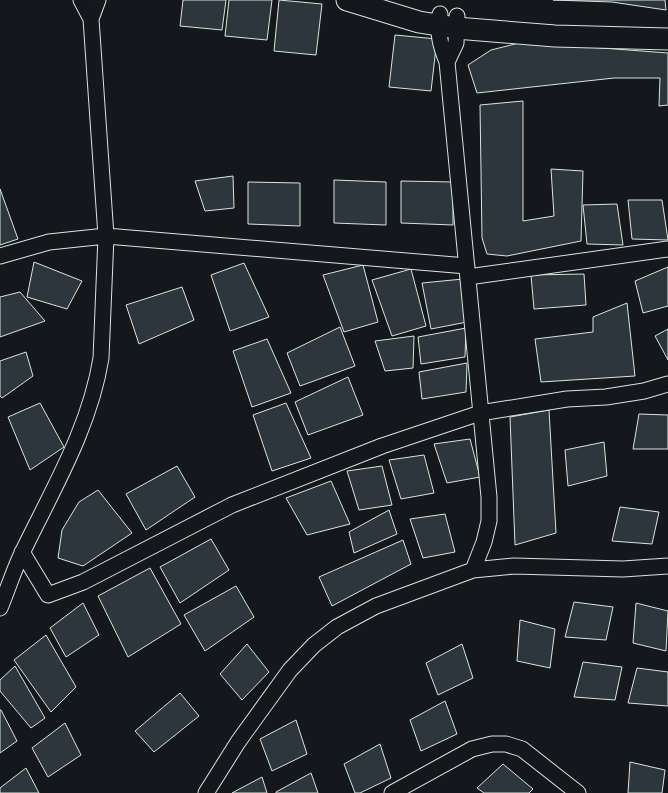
<svg xmlns="http://www.w3.org/2000/svg" width="668" height="793" font-family="Merriweather,serif">
<rect width="100%" height="100%" fill="#14181c"/>
<path fill="#2c363c" stroke="#d8e6dc" d="M183 0H226L222 30 180 26Z
M229 0H272L267 40 225 36Z
M279 0 322 4 316 55 274 51Z
M553 0H665L666 10 612 2Z
M395 35 437 39 431 91 389 87Z
M523 42 668 53V105L659 106 660 78H614L477 93 468 65 491 50Z
M523 101V221L554 216 551 169 583 171 581 241 507 256 487 254 482 238 480 105Z
M233 176 234 208 205 211 195 181Z
M334 180 386 182V225L334 223Z
M401 181 453 182V225L401 223Z
M248 182 300 183V226L248 224Z
M0 189 18 239 0 245Z
M628 200H662L668 240 632 239Z
M617 204 623 245 587 244 583 205Z
M34 262 82 281 67 309 27 297Z
M244 263 269 317 230 331 211 275Z
M363 265 378 322 344 332 323 275Z
M668 267V306L643 313 635 281Z
M411 269 426 326 392 336 372 280Z
M584 274 586 305 534 309 531 275Z
M463 279 467 322 431 329 422 283Z
M182 287 194 320 139 344 126 305Z
M20 292 45 321 0 337V297Z
M627 303 635 376 541 382 535 339 593 332V317Z
M340 327 355 366 300 386 287 353Z
M466 328 465 357 421 364 418 337Z
M668 329V360L655 336Z
M414 336 413 368 385 371 375 341Z
M267 339 291 393 252 407 233 351Z
M26 352 33 376 2 398 0 396V361Z
M467 363 466 392 422 399 419 372Z
M348 377 363 415 308 435 295 402Z
M40 403 64 447 30 470 8 417Z
M286 403 311 458 272 471 253 415Z
M549 410 556 533 515 545 510 417Z
M639 414 668 415V449H633Z
M470 439 480 477 447 483 434 444Z
M604 442 607 476 568 486 565 450Z
M424 455 434 493 401 499 389 460Z
M177 466 195 497 146 530 126 494Z
M382 466 392 505 359 510 347 471Z
M331 481 350 524 307 535 286 498Z
M98 490 132 533 83 566 58 558 62 530 79 502Z
M620 507 659 512 652 544 612 541Z
M389 510 397 534 354 553 349 532Z
M445 514 455 552 423 558 410 519Z
M211 539 229 570 180 603 160 567Z
M403 540 411 564 332 606 319 577Z
M150 568 181 624 128 657 98 596Z
M236 586 254 617 205 651 184 615Z
M574 602 613 607 606 640 565 637Z
M83 603 99 635 66 657 50 628Z
M636 603 668 611 666 651 633 643Z
M520 620 555 629 550 668 517 661Z
M46 635 76 687 51 712 14 660Z
M247 644 269 672 242 700 220 674Z
M462 644 473 678 438 695 426 663Z
M583 662 622 667 615 700 574 697Z
M15 666 45 718 31 728 0 691V680Z
M637 668 668 672V706L628 703Z
M180 693 199 716 154 752 135 731Z
M445 701 457 734 421 751 410 720Z
M1 710 17 741 0 753V710Z
M296 720 307 754 272 771 260 739Z
M65 723 81 755 48 777 32 748Z
M380 744 391 778 360 793H355L344 764Z
M630 762 665 770 662 793H628Z
M503 764 533 789 529 793H484L477 788Z
M26 768 39 793H0V788Z
M311 773 318 793H276V792Z
M262 777 267 793H232Z"/>
<g fill="none" stroke-linecap="round" stroke-linejoin="round">
<defs>
<path id="minor" d="M91 19 98 0
M447 62 456 43 457 16
M0 256 49 242 106 236 467 266
M468 277 668 249
M22 552 48 595 83 582 232 505 382 446 480 413 567 399 606 397 644 391 668 384
M473 570 514 566 623 569 668 566
M0 608C8 589 14 569 23 551 53 489 90 427 101 358L106 236 91 19 81 0
M206 793 238 742 290 670 314 645 337 627 376 606 473 570 484 542 489 521V497L447 62C440 45 437 32 440 14
M392 793 472 749 492 744H506L522 749 578 793"/>
<path id="secondary" d="M347 0 419 22 456 28 555 36 668 39"/>
</defs>
<use href="#minor" stroke="#d8e6dc" stroke-width="17"/>
<use href="#secondary" stroke="#d8e6dc" stroke-width="23"/>
<use href="#minor" stroke="#14181c" stroke-width="15"/>
<use href="#secondary" stroke="#14181c" stroke-width="21"/>
</g>
</svg>
